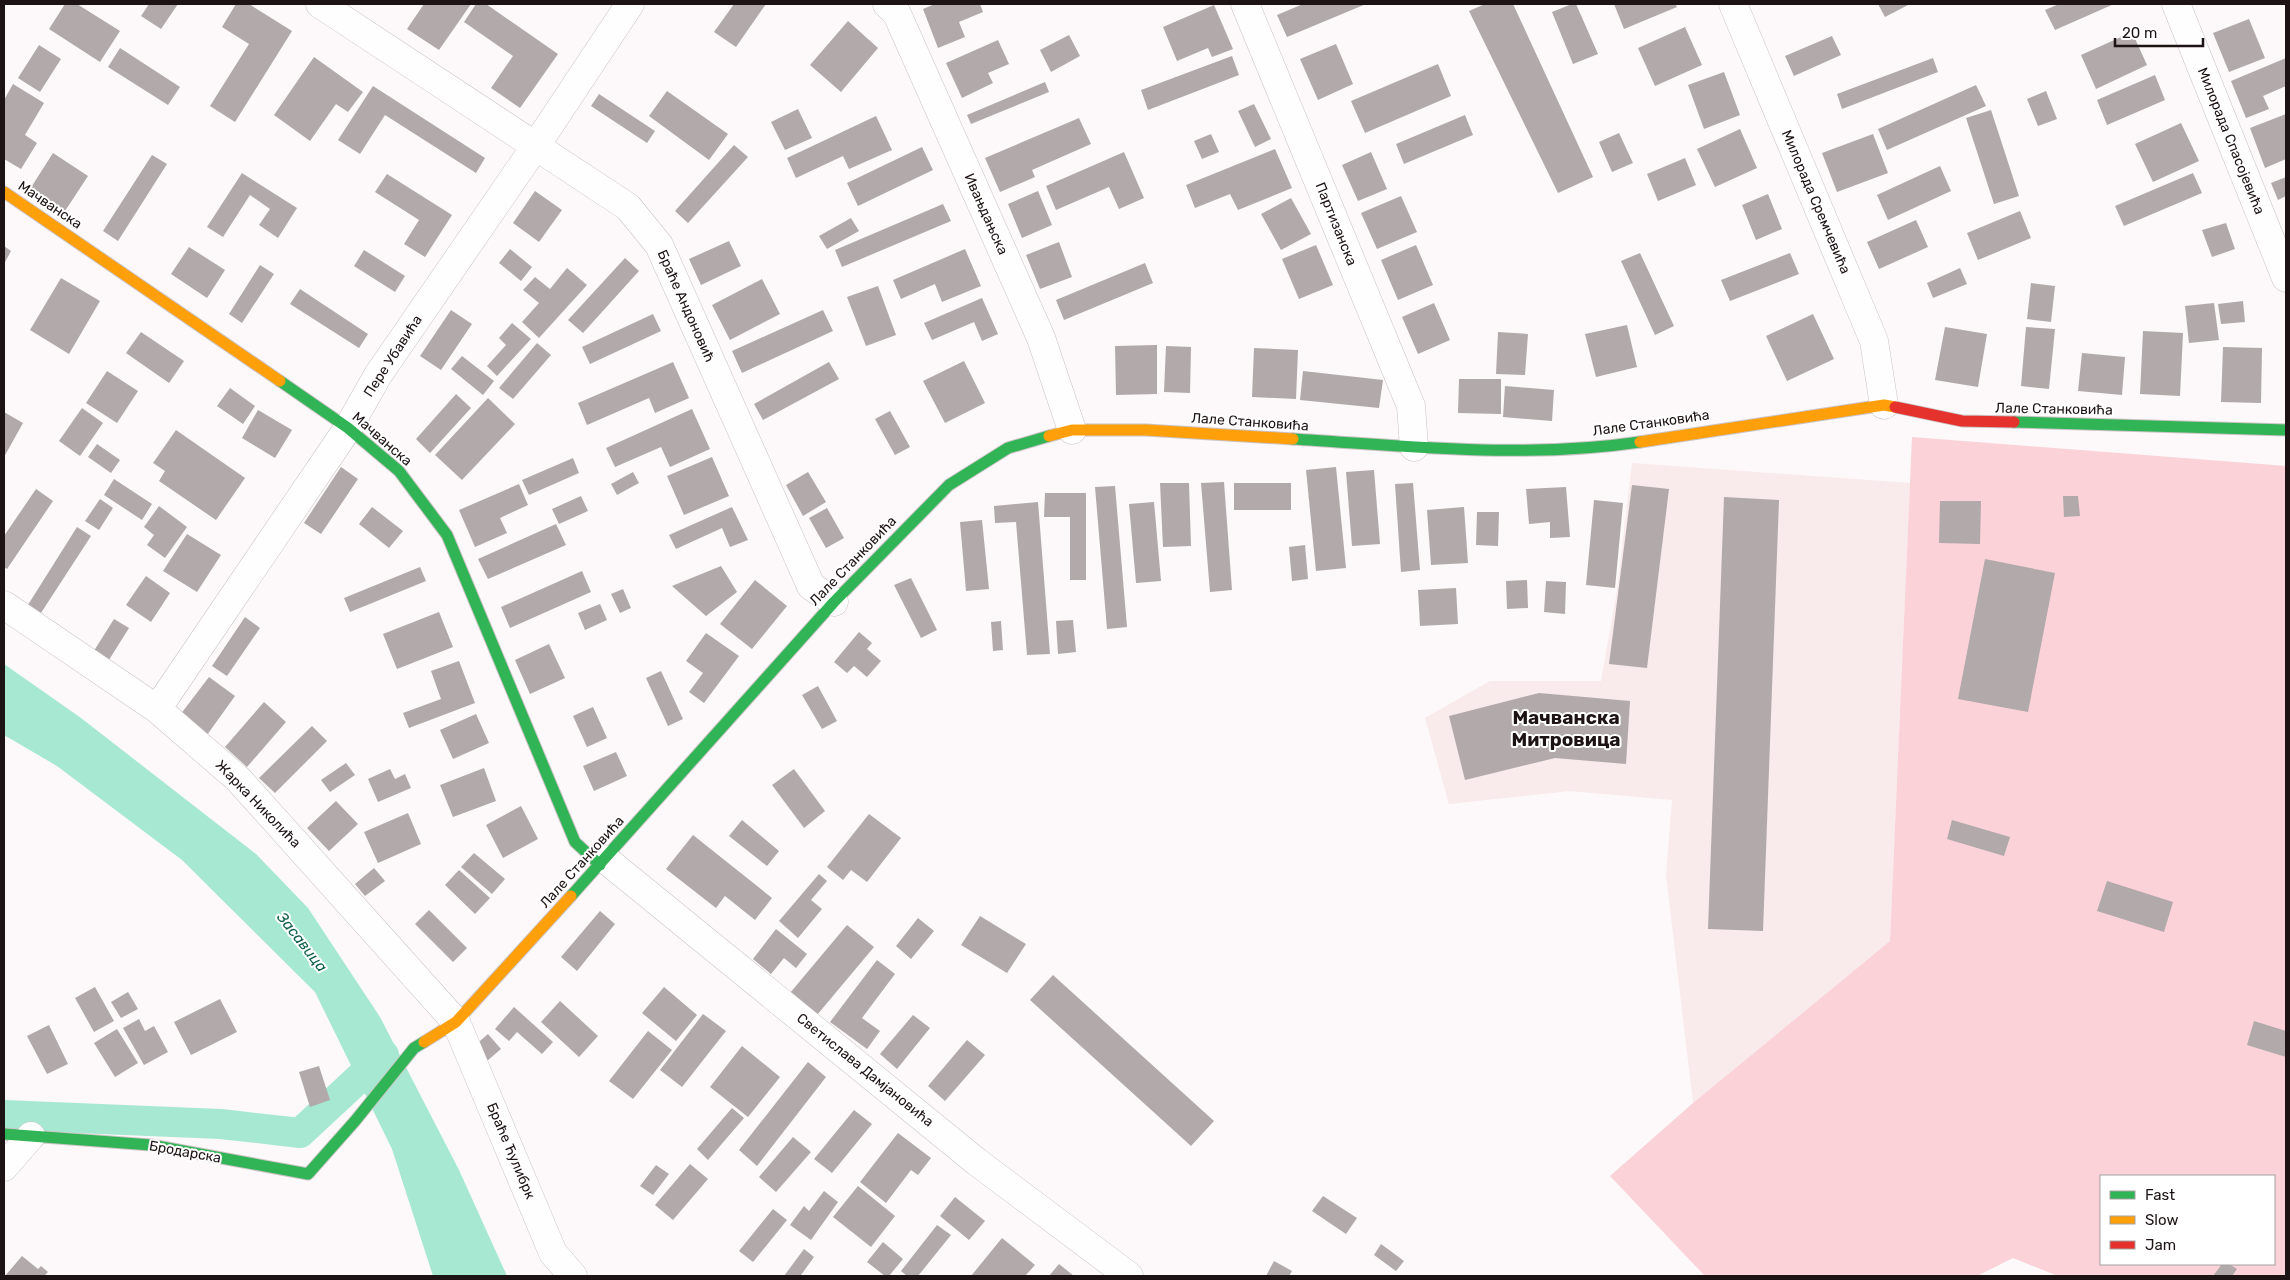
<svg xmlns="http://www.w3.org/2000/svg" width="2290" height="1280" font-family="Rubik,sans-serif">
<rect width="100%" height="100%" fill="#fdf8f9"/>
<path fill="#f9eaec" d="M1632 463 1910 483 1890 941 1693 1103 1666 875 1672 800 1570 791 1449 804 1425 718 1490 681H1601L1617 591Z"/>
<path fill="#fad2d8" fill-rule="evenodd" d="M1912 437 2286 466V1276H2058L2013 1258 1977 1276H1705L1610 1176 1693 1103 1890 941ZM2101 1176H2274V1264H2101Z"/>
<path fill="#a6e8d2" d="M4 664 81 718 256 854 308 908 380 1017 459 1170 507 1276H433L392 1149 315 992 182 860 57 766 4 735Z"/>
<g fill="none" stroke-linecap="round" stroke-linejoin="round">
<path stroke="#a6e8d2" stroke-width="30" d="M4 1115 221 1124 300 1133 384 1055"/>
</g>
<path fill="#b1a9aa" d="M65 4H77L120 31 100 62 49 29Z
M149 4H178L161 29 141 16Z
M236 4H249L292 31 235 122 210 106 249 44 222 27Z
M424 4H471L439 50 407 29Z
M476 4H486L558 54 520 108 491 88 513 56 464 22Z
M734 4H766L736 47 714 32Z
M935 4H980L983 12 959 22 965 37 938 48 923 9Z
M1303 4H1366L1287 37 1277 15Z
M1485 4H1513L1593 177 1558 193 1469 11Z
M1572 4H1576L1598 54 1573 64 1552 12Z
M1614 4H1675L1677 7 1624 29Z
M1878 4H1910L1885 17Z
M2059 4H2114L2055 30 2045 10Z
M1214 5 1233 49 1212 57 1208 48 1177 61 1163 27Z
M2249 19 2265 58 2229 72 2213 33Z
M848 21 878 48 841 92 810 65Z
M1685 27 1702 65 1655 86 1638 48Z
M2132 32 2147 65 2096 89 2081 55Z
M1069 35 1080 56 1051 72 1040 50Z
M1832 36 1841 55 1794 76 1785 56Z
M998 40 1009 64 988 73 993 83 962 98 946 63Z
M1336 44 1353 84 1318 100 1300 59Z
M39 45 61 59 40 92 18 78Z
M120 48 180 87 168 105 108 67Z
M1232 56 1239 75 1148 110 1141 90Z
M314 57 363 92 348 112 336 104 310 141 274 115Z
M1933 58 1938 72 1842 109 1837 94Z
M2286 58V86L2263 96 2269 109 2246 118 2231 81Z
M1438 64 1451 96 1365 133 1351 101Z
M1724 72 1740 115 1704 129 1688 85Z
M2155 75 2165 100 2107 125 2097 100Z
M1045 82 1049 92 971 124 967 115Z
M13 84 44 103 25 135 37 143 21 169 4 159V100Z
M1976 85 1986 106 1887 150 1878 129Z
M373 86 485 158 476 173 385 115 360 154 338 140Z
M667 91 728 134 709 160 649 116Z
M2046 91 2057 119 2038 126 2027 99Z
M599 94 655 131 647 143 591 106Z
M1254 104 1271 139 1255 147 1238 111Z
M798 109 812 138 785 150 771 122Z
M1991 110 2019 196 1994 204 1966 118Z
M2286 114V159L2265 168 2250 128Z
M1465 115 1473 135 1404 164 1396 144Z
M876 116 892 150 849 169 843 156 796 178 787 158Z
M1079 118 1091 144 1032 170 1035 177 1000 192 985 158Z
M2181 123 2199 161 2153 182 2135 144Z
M1740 129 1757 168 1715 187 1697 149Z
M1619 133 1633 163 1612 172 1599 142Z
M1211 134 1219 152 1202 159 1194 141Z
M1873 134 1888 173 1837 192 1822 153Z
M734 145 748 157 688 223 675 211Z
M922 147 933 170 858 206 847 183Z
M1275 149 1292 188 1238 210 1230 194 1195 208 1186 185Z
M1124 152 1144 198 1119 209 1109 187 1056 210 1046 186Z
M1371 152 1387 189 1358 201 1342 165Z
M53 153 88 176 65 211 30 189Z
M152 155 167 164 118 241 103 231Z
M1685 158 1696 185 1658 201 1647 174Z
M1940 166 1951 191 1888 220 1877 195Z
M242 173 297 208 278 238 259 225 270 209 250 195 223 237 207 227Z
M2193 173 2202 193 2124 226 2115 206Z
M387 174 452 215 425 257 404 244 419 220 375 192Z
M2286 177V196L2278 200 2271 183Z
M535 191 562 210 539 242 513 223Z
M1038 191 1052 225 1022 238 1008 204Z
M1768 194 1782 229 1756 240 1742 205Z
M1401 196 1417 232 1377 249 1361 213Z
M1291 198 1311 234 1281 250 1261 214Z
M943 204 951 221 842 267 835 250Z
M2020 211 2031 238 1978 260 1967 233Z
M851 218 859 231 827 249 819 236Z
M1916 220 1928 247 1879 269 1867 242Z
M2226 223 2235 249 2212 257 2202 230Z
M729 241 741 266 701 285 689 259Z
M1059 242 1072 277 1040 289 1026 255Z
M1316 245 1333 285 1299 299 1282 259Z
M1416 245 1433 285 1398 300 1381 260Z
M4 246 11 251 4 264Z
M189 247 225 270 207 298 171 274Z
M510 249 532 267 521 281 499 263Z
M965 249 981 286 942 302 935 284 901 299 893 280Z
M364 250 405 276 395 292 354 266Z
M1640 253 1674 326 1655 335 1621 261Z
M1790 253 1799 274 1730 301 1721 280Z
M625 258 639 271 583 333 568 320Z
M1145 263 1153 283 1064 320 1056 300Z
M260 265 274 274 242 323 229 314Z
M567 268 587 285 539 338 522 322 539 303 523 290 535 277 550 289Z
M1960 268 1967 284 1933 298 1927 283Z
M61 278 100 301 69 354 30 330Z
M762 279 780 314 730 340 712 305Z
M2031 283 2055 286 2051 322 2027 319Z
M878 286 896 335 866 346 847 297Z
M300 289 368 334 359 348 290 304Z
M982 298 998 334 982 341 974 322 932 340 924 323Z
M2243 301 2245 322 2221 324 2218 304Z
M1434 303 1450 340 1418 354 1402 317Z
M2214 303 2219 340 2189 343 2185 306Z
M451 310 472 324 441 370 420 356Z
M823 310 833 331 742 373 732 351Z
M653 314 661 331 590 364 582 347Z
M1813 314 1834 359 1787 381 1766 336Z
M512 323 531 339 497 376 487 366 506 345 499 338Z
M1627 325 1637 367 1596 377 1585 334Z
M1945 327 1987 334 1978 387 1935 380Z
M2026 327 2055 329 2049 389 2021 386Z
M2143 331 2183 333 2180 396 2140 394Z
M141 332 184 361 169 383 126 353Z
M1498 332 1528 334 1525 375 1496 374Z
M537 343 551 355 513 399 499 388Z
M1157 345V394L1116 395 1115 346Z
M1166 346 1191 347 1190 393 1164 392Z
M2223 347 2262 348 2261 403 2221 402Z
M1254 348 1298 350 1296 399 1252 397Z
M2082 353 2125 357 2122 395 2078 391Z
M462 356 494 381 483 395 451 369Z
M964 361 985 403 945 423 923 381Z
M673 362 689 398 655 413 649 398 587 425 578 403Z
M829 362 839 379 763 420 754 404Z
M107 371 138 391 117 423 86 403Z
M1303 371 1383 380 1379 408 1300 400Z
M1459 379H1501V414L1458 413Z
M1505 386 1554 390 1552 421 1503 417Z
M230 388 255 406 243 424 217 406Z
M456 394 471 408 430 453 416 439Z
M488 398 515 424 462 480 435 455Z
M82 408 103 423 80 456 59 441Z
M692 409 710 449 670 467 661 447 615 467 606 448Z
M258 410 292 430 275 458 242 438Z
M890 411 910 447 895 455 875 419Z
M4 412 23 423 4 457Z
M176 430 245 478 216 520 159 481 165 471 153 463Z
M97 444 120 460 111 473 88 457Z
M712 457 729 496 684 515 667 476Z
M573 458 579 473 529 495 522 480Z
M341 467 358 479 321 534 304 523Z
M1336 467 1346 568 1316 571 1306 470Z
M1374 470 1380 544 1352 546 1346 472Z
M633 472 639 483 617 495 611 484Z
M808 472 826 502 803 516 786 485Z
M114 479 152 504 142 520 104 495Z
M1224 482 1232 590 1210 592 1201 483Z
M1160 483H1189L1191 546 1163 547Z
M1234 483H1291V510H1234Z
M1413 483 1420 570 1401 572 1395 484Z
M519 484 528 505 500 518 507 533 475 547 459 510Z
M1632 485 1669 489 1647 668 1609 664Z
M1115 486 1127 627 1107 629 1095 487Z
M1566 487 1570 537 1550 538V522L1529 524 1526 489Z
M36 489 53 501 7 569 4 567V536Z
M1045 493H1086V580H1070V517H1044Z
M581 496 588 511 559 524 552 509Z
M2063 496H2078L2080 516 2064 517Z
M1724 497 1779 500 1763 931 1708 929Z
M100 499 113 508 99 530 85 521Z
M1594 500 1623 503 1615 588 1586 585Z
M1940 501H1981L1980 544 1939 543Z
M1038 502 1050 654 1027 655 1016 522 995 523 994 506Z
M1154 502 1161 581 1136 583 1129 504Z
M159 506 187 527 165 558 147 545 154 535 144 527Z
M372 507 403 531 389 548 359 524Z
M732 507 748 540 730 547 722 528 676 549 669 535Z
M1464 507 1468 563 1431 565 1427 510Z
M827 508 844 538 826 548 809 518Z
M1477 512H1499L1498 546 1476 545Z
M982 520 989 589 966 591 960 522Z
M556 524 566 545 488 579 478 559Z
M77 527 91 536 39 616 26 608Z
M187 534 221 555 197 592 163 571Z
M1305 545 1308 579 1292 581 1289 547Z
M1985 559 2055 573 2028 712 1958 699Z
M721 566 737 592 706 616 672 586Z
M420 567 426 581 350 612 344 598Z
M582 571 591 592 510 628 501 607Z
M146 576 170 593 151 622 126 605Z
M911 578 937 630 921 638 894 585Z
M755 580 787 606 752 649 720 624Z
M1527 580 1528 608 1507 609 1506 581Z
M1546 581 1566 582 1565 614 1544 612Z
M1456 588 1458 624 1420 626 1418 590Z
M623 589 631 608 620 613 611 594Z
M600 604 607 620 585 630 578 613Z
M439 612 453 647 397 669 383 634Z
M245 617 260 628 227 676 212 666Z
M114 619 129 628 107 663 92 654Z
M1073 620 1076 652 1058 654 1056 621Z
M1001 621 1003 650 993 651 991 622Z
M859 632 872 643 867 649 881 661 867 677 854 666 847 673 834 662Z
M706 633 739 656 704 703 689 692 703 673 686 661Z
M549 644 565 678 530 694 515 660Z
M459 661 475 703 409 728 403 713 441 699 431 671Z
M661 671 683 719 668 726 646 678Z
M209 677 235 696 207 735 180 715Z
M818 686 837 721 822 729 802 695Z
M1539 693 1630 701 1626 764 1555 758 1465 780 1449 716Z
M264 702 286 722 247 767 225 747Z
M593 707 607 738 587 747 573 716Z
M476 714 489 743 453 759 440 730Z
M312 726 327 741 275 793 259 778Z
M616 752 627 776 594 791 583 766Z
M346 763 355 775 330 792 321 780Z
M484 768 496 801 453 817 440 785Z
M390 769 395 779 405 774 411 788 378 802 368 779Z
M794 769 825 811 804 828 772 785Z
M336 801 358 824 329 851 307 828Z
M521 806 538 839 503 858 486 825Z
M408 813 421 844 378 863 364 832Z
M869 814 901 838 867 882 851 870 843 880 827 867Z
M742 820 779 851 767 866 729 836Z
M1952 820 2010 837 2004 856 1947 839Z
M693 835 772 898 755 920 725 896 716 908 666 869Z
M474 853 505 879 492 894 461 867Z
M374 868 385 881 365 896 355 884Z
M459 870 490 898 475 914 445 885Z
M819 874 827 881 811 900 822 909 798 938 779 921Z
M2107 881 2173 902 2164 932 2097 911Z
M429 910 467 948 453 962 415 924Z
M600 911 615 924 577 971 561 957Z
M980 916 1026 944 1007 973 961 945Z
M918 918 934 931 911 959 896 946Z
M847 925 874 947 817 1015 790 993Z
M776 929 807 954 796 968 784 958 771 974 753 959Z
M877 960 895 974 862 1018 880 1031 867 1049 830 1022Z
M1053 975 1214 1121 1191 1146 1030 1000Z
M95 987 114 1021 94 1032 75 998Z
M664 987 697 1015 676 1041 642 1013Z
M128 992 138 1009 121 1018 111 1002Z
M220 999 237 1032 191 1055 174 1022Z
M560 1001 598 1036 579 1057 541 1022Z
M514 1007 553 1042 542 1054 517 1032 509 1041 495 1029Z
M703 1014 726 1031 682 1087 660 1070Z
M913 1015 930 1028 897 1069 880 1054Z
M139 1019 145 1031 154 1026 168 1052 144 1065 123 1028Z
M2254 1021 2286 1031V1057L2247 1045Z
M49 1025 68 1064 47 1074 27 1036Z
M117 1029 138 1063 115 1077 94 1043Z
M648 1031 672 1050 633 1099 609 1081Z
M488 1034 501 1049 487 1061 473 1047Z
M967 1040 985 1055 945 1101 928 1086Z
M742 1046 780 1077 748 1117 710 1087Z
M808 1062 826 1077 757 1166 739 1150Z
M319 1066 330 1100 310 1107 299 1072Z
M732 1108 744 1118 708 1160 697 1149Z
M854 1110 872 1124 832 1173 814 1159Z
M898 1133 931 1158 918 1175 911 1170 886 1203 860 1182Z
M793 1137 811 1152 776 1192 759 1177Z
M690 1164 708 1179 673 1220 655 1205Z
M656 1165 669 1174 653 1195 640 1186Z
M858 1186 895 1216 871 1247 833 1217Z
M824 1191 838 1202 811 1240 790 1225 804 1206 809 1211Z
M1323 1196 1357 1218 1346 1234 1312 1211Z
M955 1197 985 1221 969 1240 940 1216Z
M773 1209 787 1220 753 1262 739 1251Z
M937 1225 951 1235 918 1276H907L901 1271Z
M1002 1238 1035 1265 1025 1276H971Z
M883 1242 903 1259 889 1276H885L867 1262Z
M1381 1244 1404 1261 1396 1271 1374 1255Z
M804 1249 814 1257 801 1275 803 1276H784Z
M22 1256 38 1269 41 1266 48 1272 45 1275 47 1276H5Z
M1274 1261 1292 1271 1289 1276H1266Z
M1059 1264 1074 1276H1049Z
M2222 1264H2229L2237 1269 2232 1276H2213Z"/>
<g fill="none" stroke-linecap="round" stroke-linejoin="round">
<defs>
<path id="street" d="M320 4 628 207 659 245 811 586 834 602
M887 4 897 14 1041 338 1072 430
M1245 4 1411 406 1414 447
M1733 4 1874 341 1884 405
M2176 4 2286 278
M4 605 157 709 238 779 456 1022 553 1253 573 1276
M157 709 348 428 378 375 535 147 630 4
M605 859 977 1162 1129 1276
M4 1167 31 1136"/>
<path id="fast" d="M280 381 348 428 399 471 447 535 575 842 600 865
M2014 422 2286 430
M1293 439C1408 446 1525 459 1640 442
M571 896 834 602 949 485 1008 448 1049 436
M4 1134 151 1145 308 1174 355 1121 414 1048 424 1042"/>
<path id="slow" d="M4 192 280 381
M1049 436 1072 430H1146L1293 439
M1640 442 1884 405 1895 407
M424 1042 456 1022 571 896"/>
<path id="jam" d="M1895 407 1962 421 2014 422"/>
</defs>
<use href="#street" stroke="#cbc3c5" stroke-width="29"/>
<use href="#fast" stroke="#cbc3c5" stroke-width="13"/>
<use href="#slow" stroke="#cbc3c5" stroke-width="13"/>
<use href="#jam" stroke="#cbc3c5" stroke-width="13"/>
<use href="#street" stroke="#fffefe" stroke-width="28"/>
<use href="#fast" stroke="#30b455" stroke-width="11"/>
<use href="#slow" stroke="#ff9f0a" stroke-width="11"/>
<use href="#jam" stroke="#e5322d" stroke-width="11"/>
</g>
<g text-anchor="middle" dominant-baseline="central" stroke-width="4" stroke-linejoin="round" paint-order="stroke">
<g font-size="14" fill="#1d1314" stroke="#fff">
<text transform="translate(2231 141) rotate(68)">Милорада Спасојевића</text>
<text transform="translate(1816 202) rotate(67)">Милорада Сремчевића</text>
<text transform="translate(50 205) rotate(34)">Мачванска</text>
<text transform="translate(986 214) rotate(66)">Ивањдањска</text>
<text transform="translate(1336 224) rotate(68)">Партизанска</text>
<text transform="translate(686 306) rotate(66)">Браће Андоновић</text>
<text transform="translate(393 356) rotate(-57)">Пере Убавића</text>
<text transform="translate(2054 409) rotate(1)">Лале Станковића</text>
<text transform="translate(1250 422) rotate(4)">Лале Станковића</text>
<text transform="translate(1651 423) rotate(-8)">Лале Станковића</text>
<text transform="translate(382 439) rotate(41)">Мачванска</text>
<text transform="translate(853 561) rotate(-46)">Лале Станковића</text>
<text transform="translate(258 804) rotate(46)">Жарка Николића</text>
<text transform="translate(582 862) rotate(-48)">Лале Станковића</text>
<text transform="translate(865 1070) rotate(39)">Светислава Дамјановића</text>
<text transform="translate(511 1151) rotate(67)">Браће Ћулибрк</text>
<text transform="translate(185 1152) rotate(10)">Бродарска</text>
</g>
<g font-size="15" font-style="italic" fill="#0d5e4a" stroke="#fff">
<text transform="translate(302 942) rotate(52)">Засавица</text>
</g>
<g font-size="19" font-weight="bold" fill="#1d1314" stroke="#fff">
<text x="1566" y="717">Мачванска<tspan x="1566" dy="22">Митровица</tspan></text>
</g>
</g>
<rect width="2290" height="1280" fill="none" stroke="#1d1314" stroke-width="10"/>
<rect x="2100" y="1175" width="175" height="90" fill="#ffffff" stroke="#a5a1a1"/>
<rect x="2110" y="1191" width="25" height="8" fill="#30b455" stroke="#a5a1a1"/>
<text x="2145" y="1200" font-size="15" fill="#1d1314">Fast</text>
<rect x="2110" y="1216" width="25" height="8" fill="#ff9f0a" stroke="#a5a1a1"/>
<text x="2145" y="1225" font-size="15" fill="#1d1314">Slow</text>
<rect x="2110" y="1241" width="25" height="8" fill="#e5322d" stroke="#a5a1a1"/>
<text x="2145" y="1250" font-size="15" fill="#1d1314">Jam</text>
<path d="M2115 38v8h88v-8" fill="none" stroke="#1d1314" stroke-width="2.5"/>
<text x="2122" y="38" font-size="15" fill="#1d1314" stroke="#ffffff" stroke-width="4" paint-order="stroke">20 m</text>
</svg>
